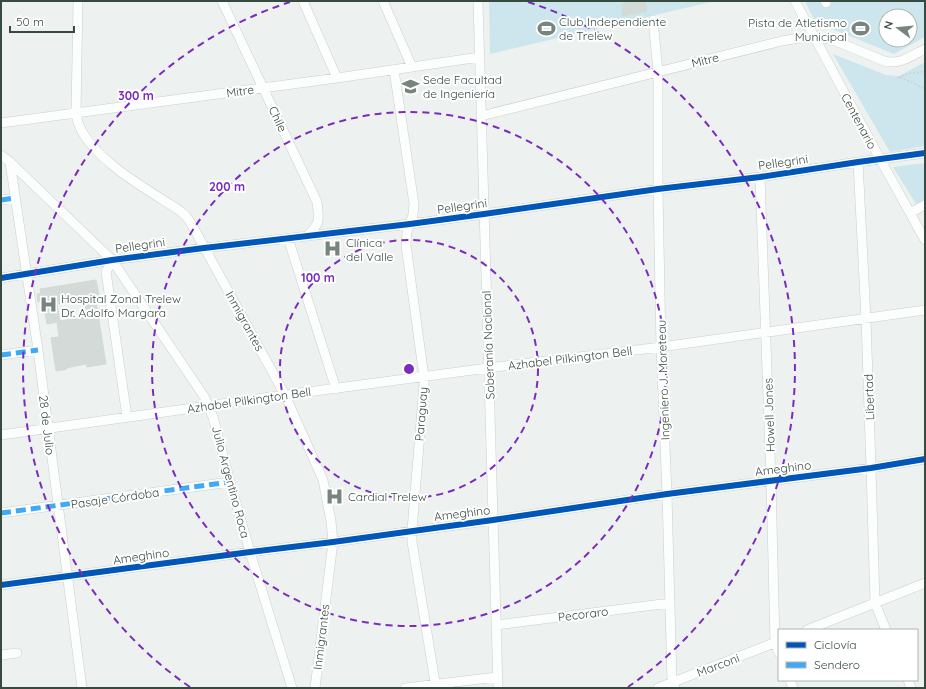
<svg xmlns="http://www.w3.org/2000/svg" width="926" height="689" font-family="Quicksand,sans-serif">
<rect width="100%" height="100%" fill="#edf2f0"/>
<path fill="#cde5ed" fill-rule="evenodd" d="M489 1H715L490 54Z
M805 1H925V37L894 54 815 22ZM886 16H910V40H886Z
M833 54 886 75 899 76 925 62V146L890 152Z
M925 163V199L916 204 893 167Z"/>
<path fill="#d3dad7" stroke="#d2dbd6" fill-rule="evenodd" d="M635 1H645L647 11 623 16 622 4Z
M96 280 100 300 96 301 106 364 87 367 86 364 66 368 67 369 56 371 51 338 59 337 57 322 47 324 43 301 38 302 37 294 41 293 40 289ZM85 300 87 317 60 321 57 304Z"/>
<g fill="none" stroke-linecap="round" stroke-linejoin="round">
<defs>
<path id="minor" d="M78 1 76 113C77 117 77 121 79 125 93 160 148 190 179 210L186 216 192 225 285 395 323 480 331 521 333 542 315 688
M222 1 317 202C319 220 321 223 307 236
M303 1 337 78
M383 1 412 67
M478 1 498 688
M795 1 880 159 925 240
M825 1 826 3
M653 20 658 71V189L661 347 667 494 672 682 675 688
M394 70 414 204 413 215 407 232 406 245 424 377V385L412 530V542L436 688
M481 116 782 41 799 38H824L833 40 884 61C901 65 910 56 925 49
M1 123 337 78 480 57
M1 155 10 162 112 260 205 398 213 417 230 482 250 552 292 688
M10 162 38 350 82 688
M858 162 866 319 871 468 875 603 886 630
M760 177 771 481 775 643 779 653
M1 200 15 198
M910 213 925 205
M288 238 336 389
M112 260 106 272 127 417
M1 278 112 260 204 248 410 224 484 214 658 189 760 177 858 162 925 153
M1 355 38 350
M1 435 285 395 488 368 661 347 925 310
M1 513 230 482
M1 585 250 552 333 542 493 520 667 494 871 468 925 459
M496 625 670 603
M807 630 925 583
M1 655 17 653
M790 680 793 688
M908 680 911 688
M405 688 497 677
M658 688 779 641"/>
</defs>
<use href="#minor" stroke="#cad0cd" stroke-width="10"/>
<path stroke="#cbd2cf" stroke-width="1.5" stroke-dasharray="2 2" stroke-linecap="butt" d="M900 77 925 89
M898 78C908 72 914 74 925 71"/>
<use href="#minor" stroke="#fcfdfd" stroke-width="9"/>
<path stroke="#3fa9f5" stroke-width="5" stroke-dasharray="10 5" stroke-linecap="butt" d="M1 200 15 198
M1 355 38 350
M1 513 230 482"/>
<defs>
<path id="cycleway" d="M1 278 112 260 204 248 410 224 484 214 658 189 760 177 858 162 925 153
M1 585 250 552 333 542 493 520 667 494 871 468 925 459"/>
</defs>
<use href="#cycleway" stroke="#fff" stroke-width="8"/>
<use href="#cycleway" stroke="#0057b8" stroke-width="6"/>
</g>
<g fill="none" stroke="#7b2cbf" stroke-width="2" stroke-dasharray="7 5">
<circle cx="409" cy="369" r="129"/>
<circle cx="409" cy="369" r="257"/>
<path d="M190 687A386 386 0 0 1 290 2M528 2A386 386 0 0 1 628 687"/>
</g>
<defs>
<symbol id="stadium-bare" viewBox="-9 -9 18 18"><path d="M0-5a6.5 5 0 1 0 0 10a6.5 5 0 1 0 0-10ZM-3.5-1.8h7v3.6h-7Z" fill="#77857d" stroke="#fff" stroke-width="2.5" paint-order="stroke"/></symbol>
<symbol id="university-bare" viewBox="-9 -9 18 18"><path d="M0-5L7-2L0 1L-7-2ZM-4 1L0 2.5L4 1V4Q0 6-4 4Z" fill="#77857d" stroke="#fff" stroke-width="2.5" paint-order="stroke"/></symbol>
<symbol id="hospital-bare" viewBox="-9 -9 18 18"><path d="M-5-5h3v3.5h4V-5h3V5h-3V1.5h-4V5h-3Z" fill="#77857d" stroke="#fff" stroke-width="2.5" paint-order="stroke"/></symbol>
</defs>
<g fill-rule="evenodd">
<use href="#stadium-bare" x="534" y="16" width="25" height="25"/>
<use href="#stadium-bare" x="848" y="16" width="25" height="25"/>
<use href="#university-bare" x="398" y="74" width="25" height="25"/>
<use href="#hospital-bare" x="320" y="236" width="25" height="25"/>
<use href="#hospital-bare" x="36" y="292" width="25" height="25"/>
<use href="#hospital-bare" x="322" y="484" width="25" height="25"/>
</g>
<g text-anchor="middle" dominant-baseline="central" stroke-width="4" stroke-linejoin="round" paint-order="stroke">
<g font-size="12" fill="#374a3f" stroke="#fff" text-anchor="start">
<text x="559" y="21">Club Independiente<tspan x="559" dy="14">de Trelew</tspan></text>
<text x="847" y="22" text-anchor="end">Pista de Atletismo<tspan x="847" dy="14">Municipal</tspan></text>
<text x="423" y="79">Sede Facultad<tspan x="423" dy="14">de Ingeniería</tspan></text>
<text x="346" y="242">Clínica<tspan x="346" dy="14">del Valle</tspan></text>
<text x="61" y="298">Hospital Zonal Trelew<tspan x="61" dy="14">Dr. Adolfo Margara</tspan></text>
<text x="348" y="496">Cardial Trelew</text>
</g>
<g font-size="12" fill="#374a3f" stroke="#fff">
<text transform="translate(705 60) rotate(-14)">Mitre</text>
<text transform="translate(240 91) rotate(-8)">Mitre</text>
<text transform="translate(278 119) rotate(65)">Chile</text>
<text transform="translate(859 121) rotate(62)">Centenario</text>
<text transform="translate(783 162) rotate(-8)">Pellegrini</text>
<text transform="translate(462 206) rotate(-8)">Pellegrini</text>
<text transform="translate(140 245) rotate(-8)">Pellegrini</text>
<text transform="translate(245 321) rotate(61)">Inmigrantes</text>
<text transform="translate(488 345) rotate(-92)">Soberanía Nacional</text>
<text transform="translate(570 358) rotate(-7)">Azhabel Pilkington Bell</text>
<text transform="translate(663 380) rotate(-92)">Ingeniero J. Moreteau</text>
<text transform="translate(869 397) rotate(-92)">Libertad</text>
<text transform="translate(249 400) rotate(-8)">Azhabel Pilkington Bell</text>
<text transform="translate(421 414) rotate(-86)">Paraguay</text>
<text transform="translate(769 415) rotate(-92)">Howell Jones</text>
<text transform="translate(47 425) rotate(83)">28 de Julio</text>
<text transform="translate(783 468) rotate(-7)">Ameghino</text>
<text transform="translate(231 482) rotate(75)">Julio Argentino Roca</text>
<text transform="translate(115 498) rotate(-8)">Pasaje Córdoba</text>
<text transform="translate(462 513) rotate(-7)">Ameghino</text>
<text transform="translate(141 556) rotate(-8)">Ameghino</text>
<text transform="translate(583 614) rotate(-7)">Pecoraro</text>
<text transform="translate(321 637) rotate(-83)">Inmigrantes</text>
<text transform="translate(718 665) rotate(-21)">Marconi</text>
</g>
</g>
<circle cx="409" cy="369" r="6" fill="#7b2cbf" stroke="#fff" stroke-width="2"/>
<g font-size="12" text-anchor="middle" font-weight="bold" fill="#7b2cbf" stroke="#fff" stroke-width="4" stroke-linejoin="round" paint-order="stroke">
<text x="136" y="100">300 m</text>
<text x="227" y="191">200 m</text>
<text x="318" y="282">100 m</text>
</g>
<rect width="926" height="689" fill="none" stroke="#374a3f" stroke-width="4"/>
<rect x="778" y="629" width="140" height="52" fill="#ffffff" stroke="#afb7b2"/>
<rect x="786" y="642" width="20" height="6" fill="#0057b8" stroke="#afb7b2"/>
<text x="814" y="649" font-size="12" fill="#374a3f">Ciclovía</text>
<rect x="786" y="662" width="20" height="6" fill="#3fa9f5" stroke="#afb7b2"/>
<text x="814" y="669" font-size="12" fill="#374a3f">Sendero</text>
<g transform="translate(898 28) rotate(286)"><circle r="19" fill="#ffffff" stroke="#afb7b2"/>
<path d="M0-3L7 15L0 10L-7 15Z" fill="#77857d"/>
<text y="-6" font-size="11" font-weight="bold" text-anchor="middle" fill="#374a3f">N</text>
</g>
<path d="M10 26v6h64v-6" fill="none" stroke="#374a3f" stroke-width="2"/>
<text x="16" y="26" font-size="12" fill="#374a3f" stroke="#ffffff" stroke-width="3" paint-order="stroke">50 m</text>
</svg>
